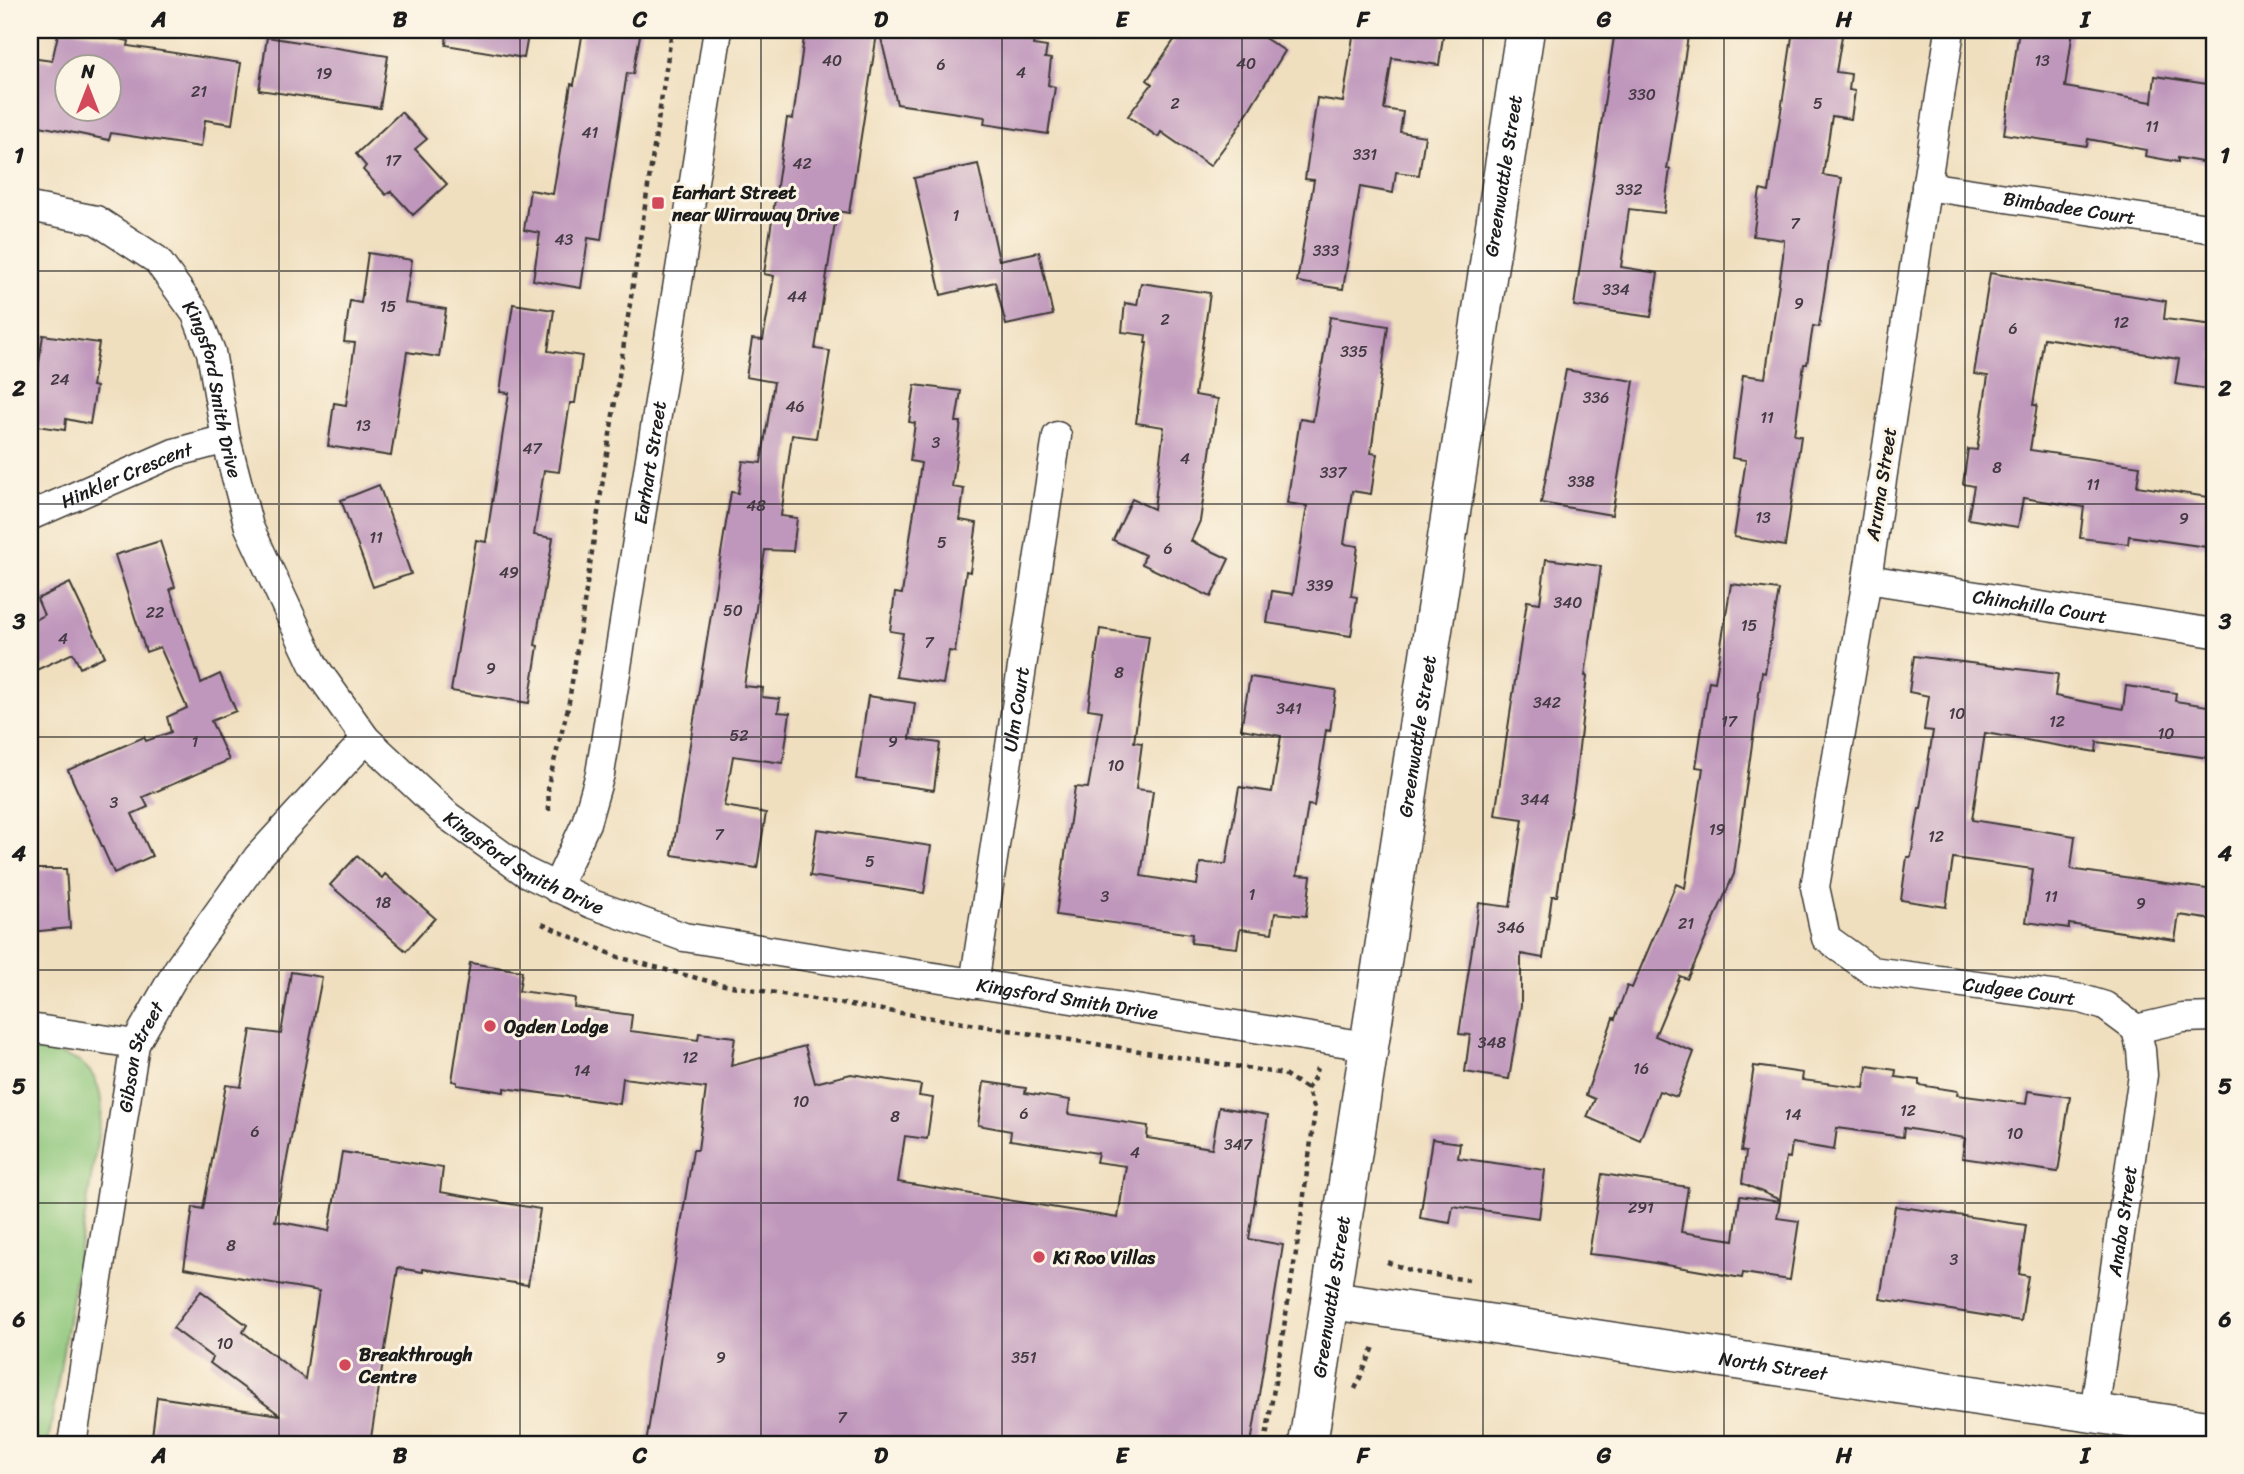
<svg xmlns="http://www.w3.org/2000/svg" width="2244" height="1474" font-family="Sriracha,sans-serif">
<rect width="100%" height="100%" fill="#fcf5e5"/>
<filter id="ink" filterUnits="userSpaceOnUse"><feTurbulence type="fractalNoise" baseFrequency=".0143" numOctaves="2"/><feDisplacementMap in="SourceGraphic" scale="14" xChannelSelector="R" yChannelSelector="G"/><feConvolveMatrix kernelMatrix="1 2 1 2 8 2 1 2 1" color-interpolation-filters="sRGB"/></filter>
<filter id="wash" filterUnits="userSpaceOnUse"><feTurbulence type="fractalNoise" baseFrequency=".00686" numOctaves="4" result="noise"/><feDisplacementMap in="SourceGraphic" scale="28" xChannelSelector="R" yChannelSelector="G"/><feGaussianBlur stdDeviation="1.57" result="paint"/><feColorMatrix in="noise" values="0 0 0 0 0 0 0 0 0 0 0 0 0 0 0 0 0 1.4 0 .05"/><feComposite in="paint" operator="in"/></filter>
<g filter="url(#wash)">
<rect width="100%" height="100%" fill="#f0dfbf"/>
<path fill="#8dc67a" stroke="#54714b" stroke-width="2" d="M30 1049C73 1055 100 1061 102 1111L48 1444H30Z"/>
<g id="blocks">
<path fill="#bf97bc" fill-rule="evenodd" d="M59 30H74L129 41 128 46 241 63 232 124 205 120 201 147 111 133 109 140 30 124V58L52 61ZM66 66H108V108H66Z
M447 30H529L524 58 446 45Z
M583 30H641L633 74 627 73 601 240 588 238 581 288 533 280 540 233 524 230 530 190 553 194 571 84 574 85Z
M805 30H841L877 34 849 213 837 211 815 349 830 351 816 438 792 435 781 516 797 518 793 551 765 550 744 686 763 688 762 697 780 699 778 712 790 713 783 763 733 756 724 806 766 813 757 868 672 855 731 492 738 493 743 461 761 463 774 382 746 377 752 339 763 340 774 276 764 274 787 118 793 119Z
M914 30H1036L1033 45 1047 47 1045 58 1051 59 1048 85 1055 87 1048 134 984 124 985 117 897 104 880 34 913 38Z
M1181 30H1252L1285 51 1236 131 1210 166 1161 132 1158 137 1128 116 1152 84 1147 80Z
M1354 30H1444L1439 65 1392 58 1384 109 1403 112 1400 132 1425 136 1419 175 1396 172 1393 193 1360 187 1343 289 1297 282 1314 180 1305 179 1317 98 1343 102Z
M1615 30H1689L1667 169H1670L1664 213 1629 209 1621 267 1658 273 1651 317 1574 306Z
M1793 30H1843L1836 72 1851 74 1849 90 1855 91 1851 119 1832 116 1823 175 1842 178 1819 327 1813 326 1807 364H1804L1794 435 1801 436 1785 546 1734 537 1746 460 1732 458 1743 375 1765 378 1783 256 1784 240 1753 236 1760 190 1769 192Z
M2019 30H2073L2065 87 2152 102 2155 76 2214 85V164L2178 158V162L2145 156 2146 150 2088 139 2087 146 2004 134Z
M267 37 388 56 380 108 259 90Z
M401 112 427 139 415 149 447 184 413 215 391 191 386 195 363 170 366 166 356 154Z
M978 164 999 260 1039 252 1053 315 1006 325 995 282 941 295 914 178Z
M368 253 412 260 405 303 446 309 439 357 407 352 391 456 328 446 334 403 346 405 355 343 344 342 350 301 361 303Z
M1990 273 2166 301 2164 319 2214 325V390L2175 384 2179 359 2044 338 2033 405H2037L2030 450 2140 466 2137 486 2214 498V548L2129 536 2128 544 2080 538 2084 507 2023 498 2018 527 1968 519 1974 486 1963 484 1968 449 1977 450 1988 376 1974 374Z
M1141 283 1210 293 1195 395 1218 399 1200 521 1191 541 1229 559 1211 597 1142 564 1145 555 1113 540 1132 499 1154 509 1164 427 1136 423 1147 343H1145L1146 335 1122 332 1125 303 1137 305Z
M513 304 554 310 548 351 582 356 575 403H570L559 472 544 470 534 535 553 538 535 645 538 646 529 703 451 691 476 540 486 542 509 393 500 392Z
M1330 317 1388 326 1371 453 1377 454 1371 494 1352 491 1344 544 1358 546 1351 596 1357 597 1351 636 1267 623 1272 591 1293 594 1307 506 1287 503 1300 419 1313 421Z
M43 335 99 343 92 386 96 387 90 424 66 419 65 430 30 425Z
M1566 370 1634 381 1612 515 1541 503Z
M915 385 961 391 956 422H961L952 487 964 489 960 520 977 523 970 572 966 571 955 652 949 651 943 684 896 677 903 633 890 631 895 593 902 594 921 463 910 461 915 423 909 422Z
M379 485 411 574 373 587 341 500Z
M160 541 175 587 170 589 201 683 220 674 236 711 211 721 229 760 143 797 148 807 132 814 152 856 114 873 68 770 144 737 146 741 171 732 167 717 187 708 160 647 146 652 115 555Z
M1546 559 1601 566 1585 676H1587L1575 783 1557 896H1552L1543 958 1521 954V1005L1509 1079 1465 1072 1470 1035 1459 1034 1479 903 1510 907 1523 819 1495 815 1527 601 1540 603Z
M70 583 105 656 80 668 73 653 30 673V622L44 615 37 599Z
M1731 584 1779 590 1765 673 1762 672 1734 874 1695 963 1687 979 1680 976 1655 1036 1694 1052 1677 1097 1659 1091 1640 1140 1587 1117 1595 1099 1586 1095 1613 1018 1615 1019 1627 986 1632 988 1676 884 1685 888 1703 768 1696 767 1709 681 1715 682Z
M1100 629 1149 636 1134 742 1142 743 1136 789 1153 791 1141 876 1197 885 1200 863 1226 864 1239 787 1272 792 1281 736 1241 729 1250 677 1336 690 1330 731 1326 730 1314 806 1308 805 1297 875 1311 876 1306 916 1275 913 1272 933 1240 929 1237 948 1191 943 1192 934 1056 915 1075 787 1088 788 1102 711 1088 709Z
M1914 656 2058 674 2055 696 2123 709 2126 686 2176 693 2175 701 2214 707 2209 758 2097 742 2096 752 1985 733 1972 820 2075 836 2071 869 2076 870 2214 890V920L2179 915 2175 940 2069 924V928L2026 922 2033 869 1953 858 1946 907 1901 900 1907 857H1911L1919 809H1921L1933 731 1924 730 1929 696 1909 692Z
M868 696 915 703 910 739 940 743 934 790 856 779Z
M817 829 931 846 924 893 810 876Z
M357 856 382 878 385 874 435 918 406 951 330 885Z
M30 869H66L70 928 30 932Z
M470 963 522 971 519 991 575 998 574 1007 632 1015 630 1031 698 1040 699 1033 735 1037 731 1066 805 1046 815 1083 851 1074 921 1085 919 1096 933 1098 927 1139 905 1136 898 1182 1118 1218 1126 1166 1096 1162 1098 1153 1010 1140 1011 1131 978 1125 984 1082 1026 1088 1025 1093 1070 1100 1068 1114 1148 1126 1147 1138 1212 1148 1219 1107 1268 1115 1249 1239 1283 1245 1251 1444H646L693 1150H698L706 1088 623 1078 620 1104 504 1088V1092L457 1085V1082L452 1081Z
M291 972 322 977 275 1221 329 1231 342 1152 443 1168 440 1192 540 1209 528 1285 423 1269V1272L398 1268 370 1444H180V1441L152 1436 157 1397 280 1415 210 1363 213 1358 173 1328 201 1291 247 1325 243 1332 305 1379 319 1291 184 1268 193 1207 203 1209 226 1085 241 1087 251 1030 281 1034Z
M1754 1066 1803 1073 1802 1080 1864 1088 1867 1066 1896 1070 1895 1077 1919 1080V1085L1958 1091 1957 1095 2026 1104 2028 1091 2070 1097 2058 1172 1962 1158 1965 1138 1904 1128 1903 1137 1837 1128 1834 1150 1792 1143 1790 1158 1786 1157 1780 1200 1742 1183 1746 1152 1741 1151Z
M1432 1139 1460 1143 1458 1158 1545 1170 1539 1218 1453 1206 1450 1223 1420 1218Z
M1602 1174 1688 1187 1681 1232 1734 1240 1740 1196 1780 1202 1777 1218 1799 1221 1790 1280 1743 1273 1742 1278 1620 1257 1589 1254Z
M1895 1206 2026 1225 2019 1274 2028 1276 2021 1321 1880 1299Z"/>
</g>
</g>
<g filter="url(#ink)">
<use href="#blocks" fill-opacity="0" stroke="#3c3934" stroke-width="2"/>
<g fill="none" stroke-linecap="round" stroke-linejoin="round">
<defs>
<g id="street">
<path id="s1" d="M1950 30 1867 579 1815 887 1826 938 1872 971 2082 999 2105 1006 2136 1029"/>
<path id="s2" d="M1926 186 2214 229"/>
<path id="s3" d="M30 207 96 220 157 260 196 314 211 352 226 439 249 527 314 666 366 739 448 816 525 872 592 904 684 937 1367 1046"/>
<path id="s4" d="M30 516 174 453 226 439"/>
<path id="s5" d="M1867 579 2214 633"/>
<path id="s6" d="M556 888 586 823 600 774 718 30"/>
<path id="s7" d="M974 984 1057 436"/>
<path d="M30 1028 135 1044"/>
<path d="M2136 1029 2183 1018 2214 1017"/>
<path id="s8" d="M2094 1413 2143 1075 2141 1050 2136 1029"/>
<path id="s9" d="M72 1444 135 1044 178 969 258 857 366 739"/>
</g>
<g id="secondary">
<path id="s10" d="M1332 1300 2214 1431"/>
<path id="s11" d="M1308 1444 1525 30"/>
</g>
</defs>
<use href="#street" stroke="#3c3934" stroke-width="31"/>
<use href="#secondary" stroke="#3c3934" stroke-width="41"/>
<path stroke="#3c3934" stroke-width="4.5" stroke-dasharray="5 5" stroke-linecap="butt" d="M549 811 548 785 568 708 672 30
M542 924 618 957 719 984 1284 1074 1307 1089
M1387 1262 1414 1272 1469 1280
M1355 1389 1375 1345
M1265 1444 1299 1234 1315 1110 1307 1089 1314 1078 1317 1068"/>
<use href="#street" stroke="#fff" stroke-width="28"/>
<use href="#secondary" stroke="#fff" stroke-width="38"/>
</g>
</g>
<path fill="none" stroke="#1c1c1c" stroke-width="2" stroke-opacity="0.55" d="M279 30V1444M520 30V1444M761 30V1444M1002 30V1444M1242 30V1444M1483 30V1444M1724 30V1444M1965 30V1444M30 271H2214M30 504H2214M30 737H2214M30 970H2214M30 1203H2214"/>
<g fill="#d1495b" stroke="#fcf5e5" stroke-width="2.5">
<rect x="651" y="196" width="14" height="14" rx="3.5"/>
<circle cx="490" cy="1026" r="7"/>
<circle cx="1039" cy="1257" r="7"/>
<circle cx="345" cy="1365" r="7"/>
</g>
<g text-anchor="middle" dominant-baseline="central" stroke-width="6" stroke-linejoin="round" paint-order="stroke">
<g font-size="16" fill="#453b44">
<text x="832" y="60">40</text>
<text x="2042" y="60">13</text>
<text x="1246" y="63">40</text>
<text x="941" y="64">6</text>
<text x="1021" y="72">4</text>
<text x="324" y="73">19</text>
<text x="199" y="91">21</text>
<text x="1642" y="94">330</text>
<text x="1175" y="103">2</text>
<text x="1818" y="103">5</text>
<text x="2152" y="126">11</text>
<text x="590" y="132">41</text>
<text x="1365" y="154">331</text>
<text x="393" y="160">17</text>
<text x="802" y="163">42</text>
<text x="1629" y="189">332</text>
<text x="956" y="215">1</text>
<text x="1795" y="223">7</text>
<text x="564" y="239">43</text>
<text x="1326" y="250">333</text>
<text x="1616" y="289">334</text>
<text x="797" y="296">44</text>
<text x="1799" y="303">9</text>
<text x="388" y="306">15</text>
<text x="1165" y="319">2</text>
<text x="2121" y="322">12</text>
<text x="2013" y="328">6</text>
<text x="1354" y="351">335</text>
<text x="60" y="379">24</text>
<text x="1596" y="397">336</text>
<text x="795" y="406">46</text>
<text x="1767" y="417">11</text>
<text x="363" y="425">13</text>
<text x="936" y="442">3</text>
<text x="532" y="448">47</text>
<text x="1185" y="458">4</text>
<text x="1997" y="467">8</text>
<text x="1333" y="472">337</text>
<text x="1581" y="481">338</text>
<text x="2093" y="484">11</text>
<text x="756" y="505">48</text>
<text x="1763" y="517">13</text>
<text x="2184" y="518">9</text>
<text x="376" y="537">11</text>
<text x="942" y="542">5</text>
<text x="1168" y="548">6</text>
<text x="509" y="572">49</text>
<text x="1320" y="585">339</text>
<text x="1568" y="602">340</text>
<text x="733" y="610">50</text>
<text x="155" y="612">22</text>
<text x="1749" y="625">15</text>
<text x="63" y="638">4</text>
<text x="929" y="642">7</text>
<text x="491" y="668">9</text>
<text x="1119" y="672">8</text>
<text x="1547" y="702">342</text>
<text x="1289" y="708">341</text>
<text x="1957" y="713">10</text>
<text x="1729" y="721">17</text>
<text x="2057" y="721">12</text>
<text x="2166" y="733">10</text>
<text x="739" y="735">52</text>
<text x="195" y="741">1</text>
<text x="893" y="741">9</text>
<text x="1116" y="765">10</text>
<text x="1535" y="799">344</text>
<text x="114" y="802">3</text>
<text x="1717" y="829">19</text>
<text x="719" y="834">7</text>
<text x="1936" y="836">12</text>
<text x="870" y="861">5</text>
<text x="1252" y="894">1</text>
<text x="1105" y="896">3</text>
<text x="2051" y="896">11</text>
<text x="383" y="902">18</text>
<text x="2141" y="903">9</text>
<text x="1686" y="923">21</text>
<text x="1511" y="927">346</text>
<text x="1492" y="1042">348</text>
<text x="690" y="1057">12</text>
<text x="1641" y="1068">16</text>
<text x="582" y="1070">14</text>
<text x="801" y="1101">10</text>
<text x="1908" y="1110">12</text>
<text x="1024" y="1113">6</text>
<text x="1793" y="1114">14</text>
<text x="895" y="1116">8</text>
<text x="255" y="1131">6</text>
<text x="2015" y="1133">10</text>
<text x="1238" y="1144">347</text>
<text x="1135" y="1152">4</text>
<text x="1641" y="1207">291</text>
<text x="231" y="1245">8</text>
<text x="1954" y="1259">3</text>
<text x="225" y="1343">10</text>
<text x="721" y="1357">9</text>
<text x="1024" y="1357">351</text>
<text x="842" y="1417">7</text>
</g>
<g font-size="19" fill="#1c1c1c" stroke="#fcf5e5">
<text stroke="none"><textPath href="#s11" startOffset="1283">Greenwattle Street</textPath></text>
<text stroke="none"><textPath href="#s2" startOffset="145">Bimbadee Court</textPath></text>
<text stroke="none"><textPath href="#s3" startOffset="284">Kingsford Smith Drive</textPath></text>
<text stroke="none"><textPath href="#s6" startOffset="438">Earhart Street</textPath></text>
<text stroke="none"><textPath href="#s4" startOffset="105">Hinkler Crescent</textPath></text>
<text transform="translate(1881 484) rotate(-81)">Aruma Street</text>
<text stroke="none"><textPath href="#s5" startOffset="175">Chinchilla Court</textPath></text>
<text stroke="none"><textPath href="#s7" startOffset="278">Ulm Court</textPath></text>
<text stroke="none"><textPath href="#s11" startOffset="716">Greenwattle Street</textPath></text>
<text stroke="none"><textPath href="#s3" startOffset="872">Kingsford Smith Drive</textPath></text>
<text stroke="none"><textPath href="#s1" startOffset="1125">Cudgee Court</textPath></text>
<text stroke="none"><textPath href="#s3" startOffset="1438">Kingsford Smith Drive</textPath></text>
<text stroke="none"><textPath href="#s9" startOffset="394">Gibson Street</textPath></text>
<text stroke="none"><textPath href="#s8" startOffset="194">Anaba Street</textPath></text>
<text stroke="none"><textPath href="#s11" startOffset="149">Greenwattle Street</textPath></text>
<text stroke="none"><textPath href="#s10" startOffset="446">North Street</textPath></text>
</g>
<g font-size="19" font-weight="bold" fill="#1c1c1c" stroke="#fcf5e5" text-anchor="start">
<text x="672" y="192">Earhart Street<tspan x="672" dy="22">near Wirraway Drive</tspan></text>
<text x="504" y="1026">Ogden Lodge</text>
<text x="1053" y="1257">Ki Roo Villas</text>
<text x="359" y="1354">Breakthrough<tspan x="359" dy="22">Centre</tspan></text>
</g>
</g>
<rect width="2244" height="1474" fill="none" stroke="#fcf5e5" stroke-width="77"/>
<g transform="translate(88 88)"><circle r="33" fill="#fcf5e5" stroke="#a29e95" stroke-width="2"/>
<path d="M0-5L12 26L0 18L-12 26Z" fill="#d1495b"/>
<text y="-10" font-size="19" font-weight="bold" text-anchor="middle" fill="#1c1c1c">N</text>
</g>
<rect x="38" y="38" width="2168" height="1398" fill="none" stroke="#1c1c1c" stroke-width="2.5"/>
<g font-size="23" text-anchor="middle" font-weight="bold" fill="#1c1c1c">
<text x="159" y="27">A</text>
<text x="400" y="27">B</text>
<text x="640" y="27">C</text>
<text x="881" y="27">D</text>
<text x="1122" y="27">E</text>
<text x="1363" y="27">F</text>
<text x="1604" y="27">G</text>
<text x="1844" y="27">H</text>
<text x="2085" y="27">I</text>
<text x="19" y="163">1</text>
<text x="2225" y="163">1</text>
<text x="19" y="396">2</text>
<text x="2225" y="396">2</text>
<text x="19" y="629">3</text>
<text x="2225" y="629">3</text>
<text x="19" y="861">4</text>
<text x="2225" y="861">4</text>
<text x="19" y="1094">5</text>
<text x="2225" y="1094">5</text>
<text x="19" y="1327">6</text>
<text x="2225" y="1327">6</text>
<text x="159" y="1463">A</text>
<text x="400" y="1463">B</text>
<text x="640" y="1463">C</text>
<text x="881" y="1463">D</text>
<text x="1122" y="1463">E</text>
<text x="1363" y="1463">F</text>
<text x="1604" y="1463">G</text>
<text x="1844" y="1463">H</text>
<text x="2085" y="1463">I</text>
</g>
</svg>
